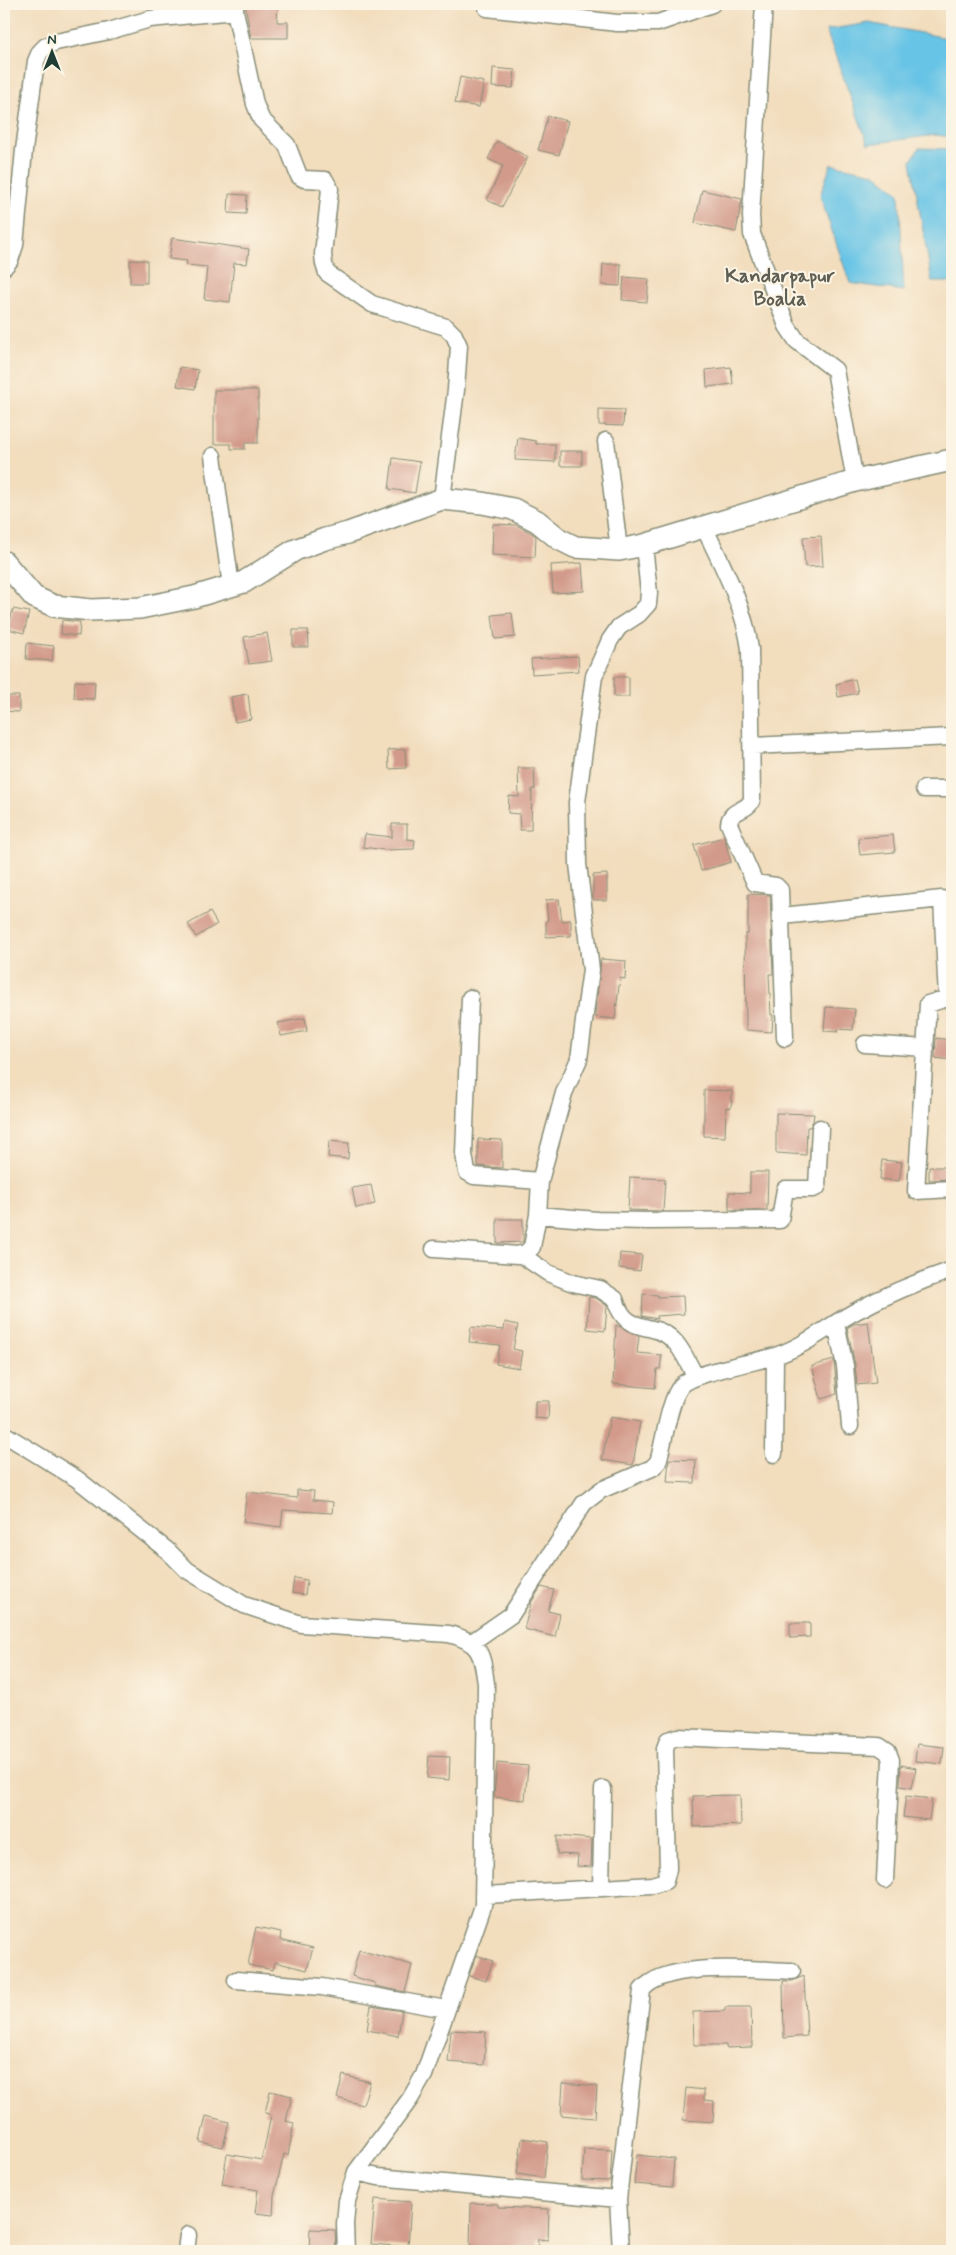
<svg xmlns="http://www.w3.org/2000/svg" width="956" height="2255" font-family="Mynerve,sans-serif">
<rect width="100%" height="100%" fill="#fcf5e5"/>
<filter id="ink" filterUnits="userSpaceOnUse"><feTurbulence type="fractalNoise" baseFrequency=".02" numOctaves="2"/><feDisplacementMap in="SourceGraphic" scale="10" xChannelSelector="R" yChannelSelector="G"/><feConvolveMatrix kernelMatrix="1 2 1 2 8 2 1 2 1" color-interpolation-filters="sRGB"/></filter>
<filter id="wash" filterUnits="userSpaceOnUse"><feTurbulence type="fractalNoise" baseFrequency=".0096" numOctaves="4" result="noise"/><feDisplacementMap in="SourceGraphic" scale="20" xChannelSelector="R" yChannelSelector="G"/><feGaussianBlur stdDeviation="1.12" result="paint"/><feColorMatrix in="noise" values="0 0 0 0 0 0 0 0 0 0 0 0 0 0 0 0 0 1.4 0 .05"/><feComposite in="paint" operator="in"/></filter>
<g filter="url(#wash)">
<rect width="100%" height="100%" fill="#f2ddbd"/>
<path fill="#68c4e6" stroke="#44808d" d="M869 23 952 39V137L936 135 868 144 826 30Z
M919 148 952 149V282H932L911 161Z
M831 164 874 173 899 193 904 291 850 283 820 196Z"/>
<g id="blocks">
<path fill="#d29a8a" d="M245 4H278L277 22H288V38H251Z
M493 68 515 70 513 88 492 87Z
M460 77 484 82 479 107 455 103Z
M548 116 568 121 559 155 538 150Z
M497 141 528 157 502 207 487 200 503 166 488 159Z
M702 190 742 199 736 232 695 223Z
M229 194 247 195 246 214 228 213Z
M172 238 249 249 247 264 234 263 230 302 204 299 207 267 186 265 187 261 169 259Z
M130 260H147V283H130Z
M603 264H621L620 286 602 285Z
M624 277 649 279 647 302 622 300Z
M180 367 198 370 195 389 177 386Z
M731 367 733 384 707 387 706 370Z
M214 390H258V443H245V449H231V444H214Z
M599 409 624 410 623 426 599 425Z
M518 438 536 441V444H555V462L515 460Z
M560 451H582V466H560Z
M393 458 420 462 415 493 389 489Z
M493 524 516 525 530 532 536 536 535 557 492 555Z
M821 536 823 566 805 567 803 537Z
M582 563 584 591 553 593 551 565Z
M13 609 29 612 24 633 8 629Z
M512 613 515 637 495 639 492 615Z
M62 620 80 622 79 636 61 634Z
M293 630H308L309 647H293Z
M267 633 272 661 249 664 244 637Z
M27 643 54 646 52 661 26 659Z
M578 656 579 671 532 674 531 659Z
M614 677H629V697H614Z
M855 679 858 693 838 697 836 684Z
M75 681 95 682 94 699 74 698Z
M248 694 251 719 235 722 231 697Z
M4 696H19V712L4 711Z
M405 749 406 768 389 769 388 750Z
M518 768H534L535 789H532L531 830H520L519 814 508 813 509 796 519 797Z
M392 824H407V839L415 840 414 849 385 850 363 847 365 834 392 837Z
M893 835 895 852 860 855 858 838Z
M724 837 731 862 701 871 694 845Z
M607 874V900H593V875Z
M748 894 770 895 773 974H769L771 1015H773L772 1032 746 1030 745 934H748Z
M559 899 562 921 571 920V936L546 937V921H548L546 900Z
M210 912 217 924 196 937 188 924Z
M601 959 626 961 625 979 620 978 615 1019 595 1017Z
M826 1007 855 1009 853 1030 838 1029V1032L824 1031Z
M305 1018 307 1031 281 1036 278 1023Z
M936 1038 952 1040V1060L935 1058Z
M704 1090 732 1091 731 1108 726 1107 725 1137 704 1136Z
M776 1113 814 1114 813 1121 810 1127H807L806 1155 776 1153Z
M478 1139 502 1140V1168L478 1166Z
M329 1141 349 1143 348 1159 328 1157Z
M882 1160 902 1162 899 1181 880 1179Z
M929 1167H952V1179L929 1180Z
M750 1172H768L767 1210H729V1192L750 1193Z
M630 1177 665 1179 663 1211 628 1210Z
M371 1185 375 1204 356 1208 352 1188Z
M497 1219H523V1242L497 1243Z
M620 1253 642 1255 640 1271 619 1268Z
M643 1294 658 1295V1297L683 1296 684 1314 657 1316V1319L642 1316Z
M589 1297 596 1298 607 1306 605 1331 587 1329Z
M505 1322 518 1325 513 1349 522 1351 519 1368 496 1364 500 1345 469 1342 471 1327 504 1330Z
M868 1322 876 1383 857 1385 855 1364 847 1328 854 1324Z
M616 1325 639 1336 637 1353 662 1355 660 1369H657L655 1388 613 1384Z
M834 1360 837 1394 821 1399 812 1366Z
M535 1401H549L548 1419 535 1418Z
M610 1417 640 1422 633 1465 602 1460Z
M669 1459 696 1460 695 1483 667 1482Z
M297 1490 314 1491 313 1500 333 1502 332 1513 283 1510 281 1527 243 1522 247 1492 297 1498Z
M294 1578 307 1580 305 1595 292 1593Z
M541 1587 554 1590 548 1611 560 1614 555 1637 524 1629 531 1603Z
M790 1623H810V1637L790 1638Z
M917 1744 944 1747 942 1764 915 1761Z
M429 1756 450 1757 449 1780 427 1778Z
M497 1763 528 1766 525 1800 494 1797Z
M901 1765 916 1768 912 1788 900 1786Z
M740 1795 741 1825 694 1827 693 1796Z
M906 1796 932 1799 929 1820 903 1817Z
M557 1836 592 1839 591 1867 577 1866 578 1855 557 1854Z
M256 1927 281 1932 280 1940 313 1948 307 1970 275 1962 273 1970 248 1965Z
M359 1950 412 1965 405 1992 375 1986V1983L352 1976Z
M476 1955 493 1961 486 1981 469 1976Z
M804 1976 807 2036 784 2038 783 1981H792Z
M371 2006 402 2011 398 2036 367 2030Z
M725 2007H751L752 2047 726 2048V2045H694L693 2012 725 2011Z
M451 2030 486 2032 484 2065 448 2062Z
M343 2075 370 2082 363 2105 337 2098Z
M563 2083 597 2086 595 2118 561 2115Z
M686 2088 704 2090V2100L714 2101 713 2122 683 2120Z
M270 2091 292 2096 286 2121 294 2123 288 2155 284 2154 274 2196 273 2215 255 2213 258 2190 222 2184 227 2154 262 2160 271 2115 265 2113Z
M206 2116 229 2122 223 2147 200 2142Z
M522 2138 548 2142 544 2178 517 2174Z
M584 2149 612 2150 610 2181 582 2180Z
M637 2155 674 2159 672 2187 634 2184Z
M375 2199 411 2202 408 2247 371 2244Z
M471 2203 498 2204V2207L549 2209 548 2240 538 2239 537 2251 470 2248Z
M310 2229 335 2230 336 2251H309Z"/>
</g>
</g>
<g filter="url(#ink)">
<use href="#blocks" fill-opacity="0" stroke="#888d78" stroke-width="1"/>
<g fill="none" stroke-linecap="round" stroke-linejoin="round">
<defs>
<path id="minor" d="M235 4V11L255 104 261 119 287 145 299 176 304 179 325 180 330 189 323 254 324 264 327 273 372 304 446 327 454 335 459 346 456 390 442 499
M764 4 751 215 752 234 787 326 797 341 835 370 855 481
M487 8 617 23H658L712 4
M4 267 10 260 15 245 24 150 36 61 40 52 46 46 56 42 109 31 150 19 235 11
M606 441 619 550
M213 456 231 586
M704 527C723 567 744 605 750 649L752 798C750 812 730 808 729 824L755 883 776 886 780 890 785 1038
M752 746 952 737
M924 789H952
M782 916 942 899 947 998 928 1004 916 1191 952 1189
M470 998 464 1154 467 1172 474 1176 540 1181
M865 1044 926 1048
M538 1215 597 1220 647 1221 780 1220 785 1189H813L817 1187 820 1128
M434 1249 518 1255 526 1253 532 1247 538 1215 540 1181 564 1093 579 1059 588 991 591 970 578 864 577 802 594 676 610 640 619 627 639 614 648 604 649 593 644 545
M520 1254 548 1273 573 1283 600 1289 615 1299C627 1338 652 1319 673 1340 683 1349 689 1366 696 1377
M836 1324 845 1366 850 1426
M4 1434 77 1479 168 1551 187 1570 244 1605 301 1624 449 1634C481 1642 482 1654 486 1684L483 1906 424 2075 410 2099 356 2172 347 2201 345 2224 346 2251
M774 1454 775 1356
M472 1642 511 1615 584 1503 601 1490 652 1468 658 1462C664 1443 669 1400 681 1386 693 1372 754 1363 775 1356 806 1346 829 1325 858 1310 888 1294 920 1281 952 1270
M601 1888 603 1789
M485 1895 652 1885 665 1881 668 1869 665 1748 668 1740 678 1737 879 1746 888 1752 891 1760 885 1880
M236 1980 322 1987 446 2009
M356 2172 378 2177 618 2199
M186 2251 188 2235
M621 2251 618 2199 642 1990C666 1960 755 1970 792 1971"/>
<path id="tertiary" d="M4 562 34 597 54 606 91 610 140 608 194 597 244 582 295 550 325 539 348 533 442 499 482 503 513 509 537 521 559 539 575 547 619 550 644 545 855 481 952 460"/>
</defs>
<use href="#minor" stroke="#888d78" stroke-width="19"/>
<use href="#tertiary" stroke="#888d78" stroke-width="24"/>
<use href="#minor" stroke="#fff" stroke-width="16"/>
<use href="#tertiary" stroke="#fff" stroke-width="21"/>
</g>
</g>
<g text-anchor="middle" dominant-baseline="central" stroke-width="4" stroke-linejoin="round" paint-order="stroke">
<g font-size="20" font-weight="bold" fill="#5e5e52" stroke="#fcf5e5">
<text x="780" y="276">Kandarpapur<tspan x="780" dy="23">Boalia</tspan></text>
</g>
</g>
<rect width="956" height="2255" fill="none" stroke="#fcf5e5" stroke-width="20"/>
<g transform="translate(52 52)" stroke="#fcf5e5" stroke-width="4" paint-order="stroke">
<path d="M0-4L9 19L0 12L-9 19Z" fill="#1f3d34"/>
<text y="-8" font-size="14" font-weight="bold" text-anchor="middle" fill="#1f3d34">N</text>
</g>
</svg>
